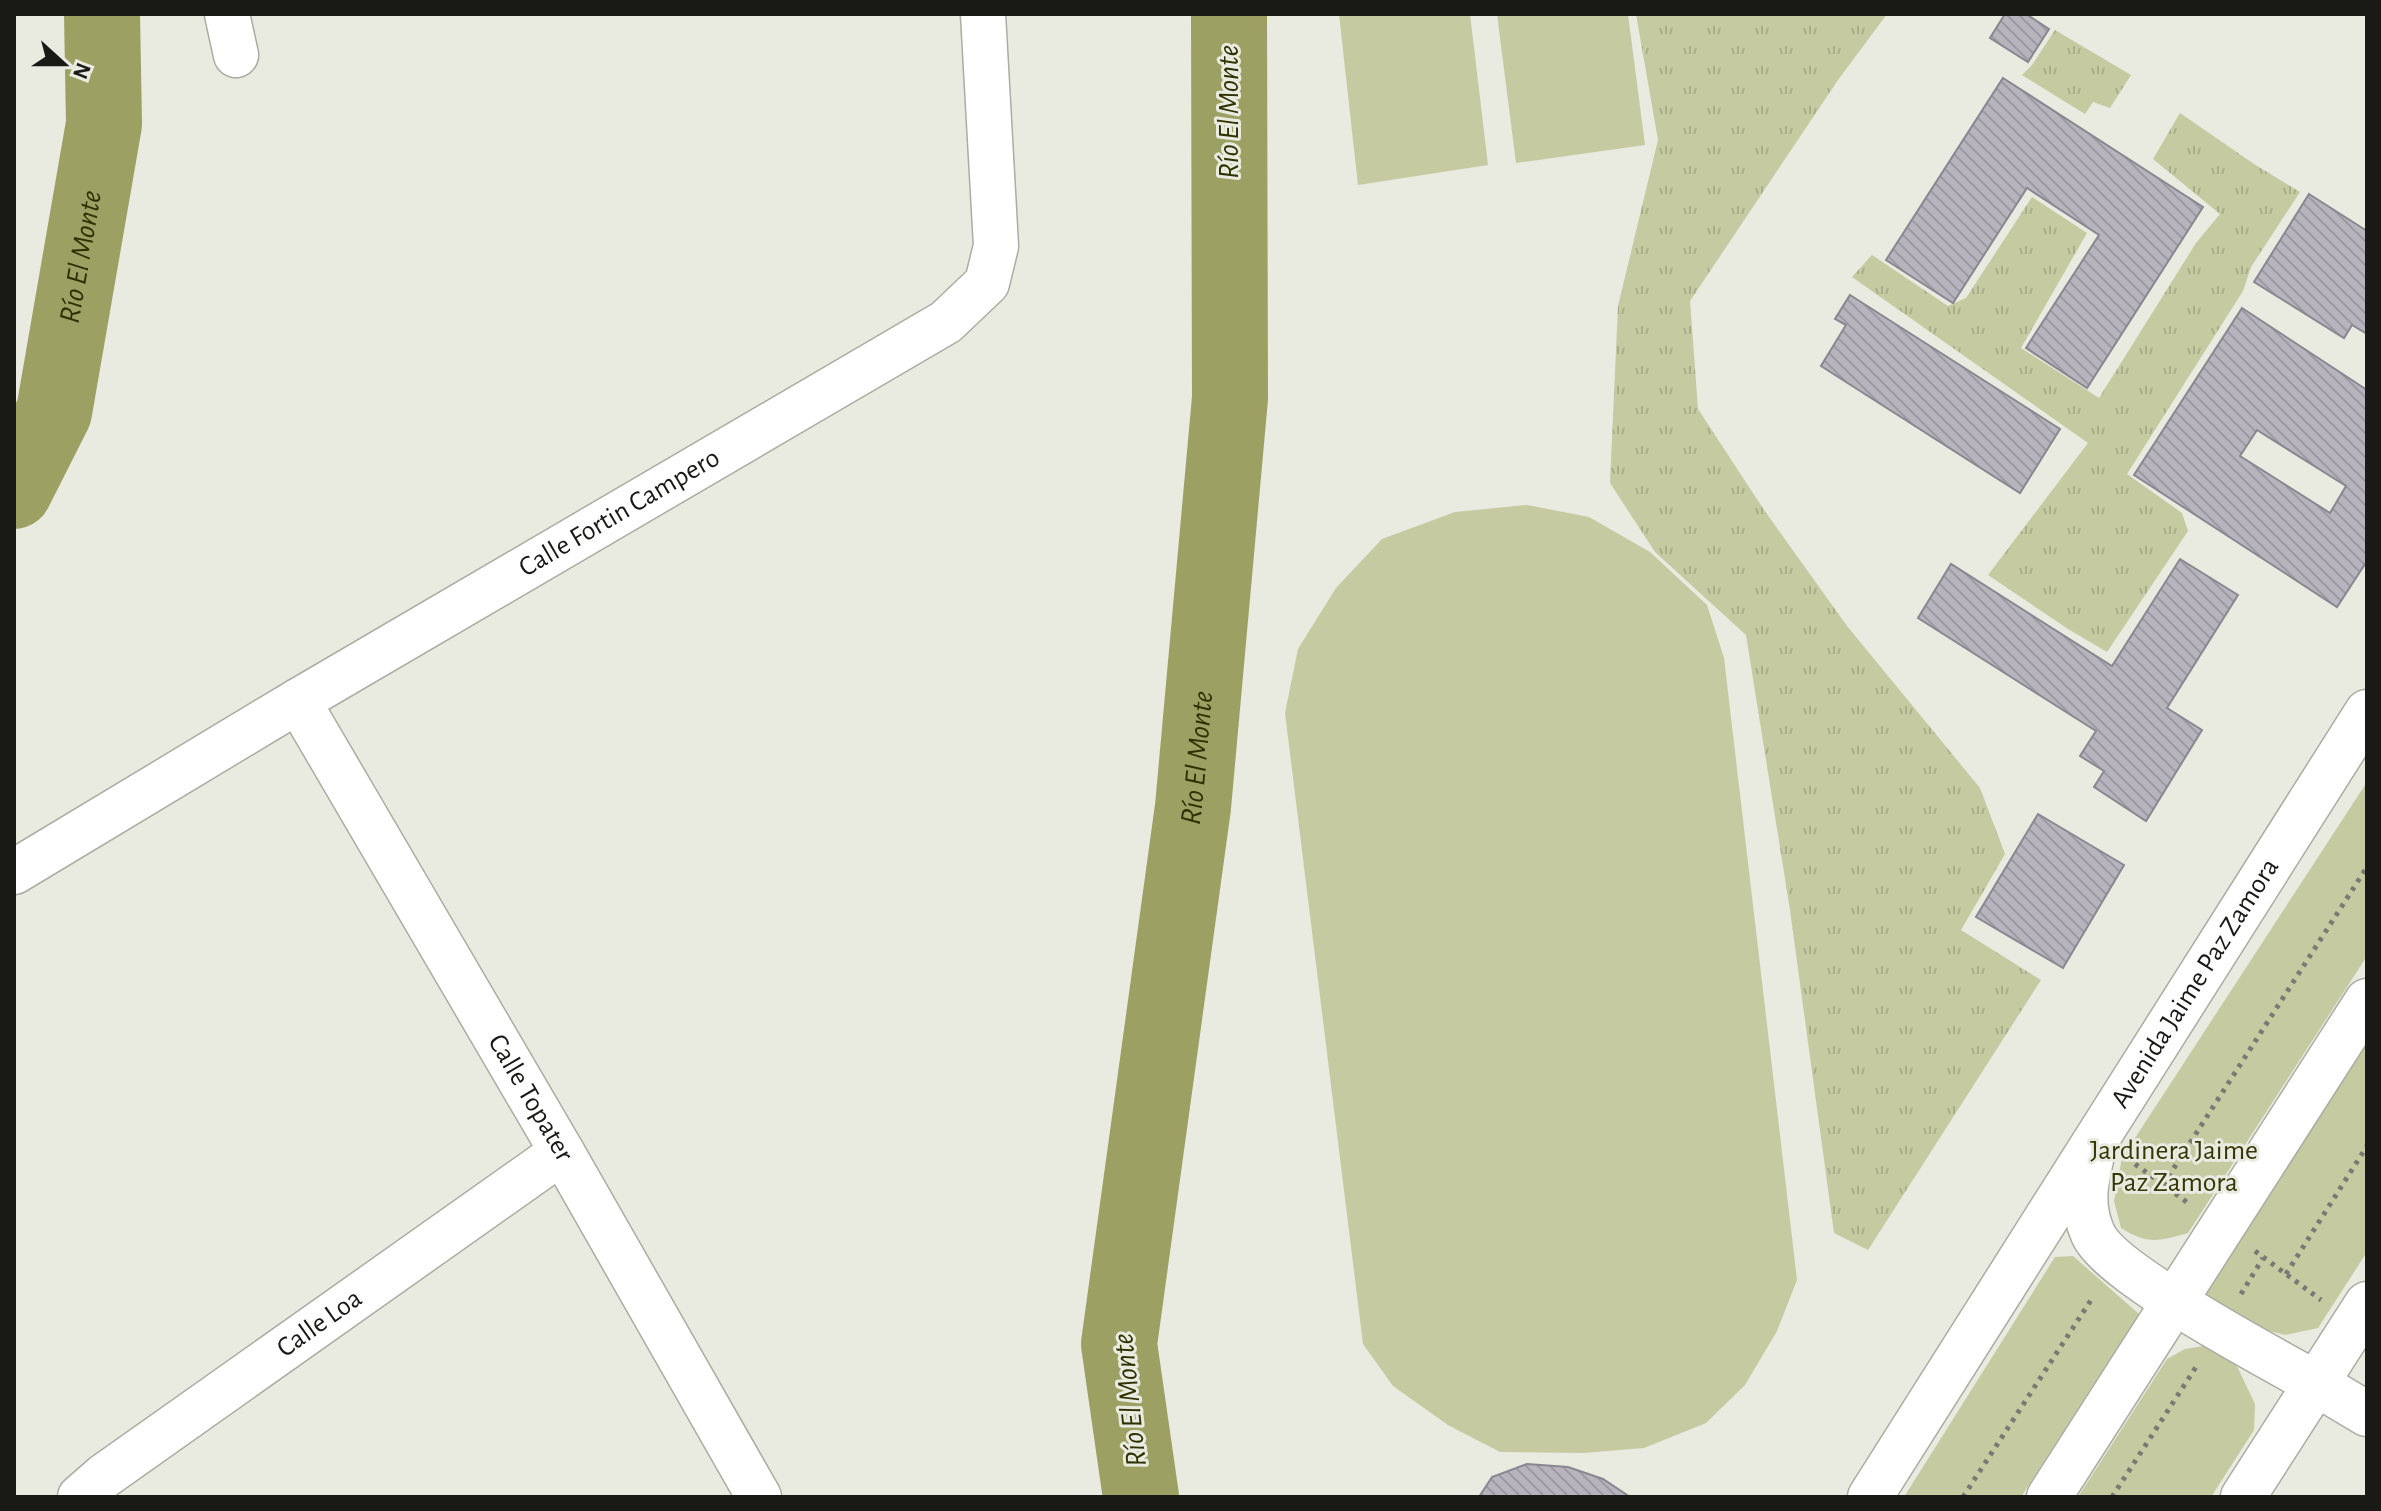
<svg xmlns="http://www.w3.org/2000/svg" width="2381" height="1511" font-family="'Alegreya Sans',sans-serif">
<defs>
<pattern id="grass-tufts" width="24" height="20" patternUnits="userSpaceOnUse" patternTransform="scale(2)"><rect width="24" height="20" fill="#c5caa1"/><path d="M3 7l-1-3M5 7V3M7 7l1-3M15 17l-1-3M17 17v-4M19 17l1-3" fill="none" stroke="#a9ad8a"/></pattern>
<pattern id="building-back-hatch" width="6" height="6" patternUnits="userSpaceOnUse" patternTransform="scale(2)"><rect width="6" height="6" fill="#b7b4be"/><path d="M-1 5l2 2M0 0l6 6M5-1l2 2" fill="none" stroke="#9d9aa3"/></pattern>
</defs>
<rect width="100%" height="100%" fill="#e9eae0"/>
<path fill="url(#grass-tufts)" d="M1636 14H1887L1838 80 1690 301 1698 409 1764 510 1847 626 1980 788 2005 854 1961 930 2041 980 1868 1250 1834 1233 1790 910 1746 635 1655 552 1610 483 1618 306 1658 140Z
M2055 30 2131 75 2110 108 2093 102 2085 114 2022 75 2032 65Z
M2180 113 2254 164 2300 192 2251 267 2243 291 2127 474 2182 513 2188 531 2107 652 2068 629 1988 575 2088 443 1852 277 1872 255 1948 306 1966 298 2032 197 2087 233 2021 348 2099 398 2196 243 2220 214 2153 159Z"/>
<path fill="#c5caa1" d="M1339 14H1470L1488 165 1358 185Z
M1497 14H1628L1645 145 1516 163Z
M1527 505 1589 517 1650 552 1707 605 1724 658 1797 1280 1777 1331 1745 1385 1706 1423 1644 1448 1583 1453 1500 1452 1448 1425 1393 1386 1363 1344 1285 713 1298 649 1336 588 1382 539 1455 512Z
M2367 782V956L2188 1233C2159 1241 2148 1245 2121 1228L2114 1201 2122 1158Z
M2367 1038V1252L2318 1328 2285 1335 2262 1329 2228 1307 2199 1299Z
M2073 1256 2139 1314 2021 1497H1904L2055 1257Z
M2210 1345 2235 1362 2255 1404 2254 1430 2211 1497H2078L2167 1359 2185 1349Z"/>
<g fill="none" stroke-linecap="round" stroke-linejoin="round">
<g stroke="#9ca163" stroke-width="76">
<path id="s1" d="M14 491 54 412 104 124 102 14"/>
<path id="s2" d="M1141 1497 1119 1344 1193 807 1230 398 1229 14"/>
</g>
</g>
<path fill="url(#building-back-hatch)" stroke="#898790" stroke-width="2" fill-rule="evenodd" d="M2005 14H2026L2049 29 2028 62 1990 38Z
M2003 78 2203 207 2087 388 2026 348 2099 235 2027 188 1953 303 1886 260Z
M2309 194 2367 231V334L2352 325 2344 338 2254 282Z
M1850 295 2060 429 2020 493 1821 366 1846 325 1835 319Z
M2242 308 2367 390V561L2337 607 2134 475ZM2257 430 2346 486 2330 513 2240 456Z
M2180 559 2238 595 2167 708 2202 730 2146 821 2094 787 2104 771 2080 756 2096 731 1918 618 1951 564 2112 666Z
M2038 814 2124 865 2063 968 1976 917Z
M1527 1464 1568 1467 1603 1479 1630 1497H1479L1492 1477Z"/>
<g fill="none" stroke-linecap="round" stroke-linejoin="round">
<defs>
<g id="minor">
<path d="M227 14 236 55"/>
<path id="s3" d="M298 701 562 1152 759 1497"/>
<path id="s4" d="M14 872 298 701 946 322 987 283 996 246 983 14"/>
<path d="M2315 1383 2367 1414"/>
<path id="s5" d="M80 1497 104 1476 562 1152"/>
<path d="M2243 1497 2367 1304"/>
</g>
<g id="major">
<path d="M2093 1151C2086 1180 2080 1205 2093 1234 2111 1274 2271 1358 2315 1383"/>
<path id="s6" d="M1870 1497 2367 712"/>
<path d="M2049 1497 2367 1001"/>
</g>
</defs>
<use href="#minor" stroke="#abada3" stroke-width="47"/>
<use href="#major" stroke="#abada3" stroke-width="47"/>
<path stroke="#7a7a74" stroke-width="5" stroke-dasharray="4 6" stroke-linecap="butt" d="M2135 1164 2188 1203
M2163 1185 2367 867
M2255 1251 2321 1300
M2286 1274 2367 1146
M2241 1294 2263 1258
M1963 1497 2093 1297
M2112 1497 2196 1367"/>
<use href="#minor" stroke="#fff" stroke-width="44"/>
<use href="#major" stroke="#fff" stroke-width="44"/>
</g>
<g text-anchor="middle" dominant-baseline="central" stroke-width="6" stroke-linejoin="round" paint-order="stroke">
<g font-size="28" fill="#191916" stroke="#e9eae0">
<text stroke="none"><textPath href="#s4" startOffset="704">Calle Fortin Campero</textPath></text>
<text stroke="none"><textPath href="#s6" startOffset="608">Avenida Jaime Paz Zamora</textPath></text>
<text stroke="none"><textPath href="#s3" startOffset="460">Calle Topater</textPath></text>
<text stroke="none"><textPath href="#s5" startOffset="296">Calle Loa</textPath></text>
</g>
<g font-size="28" fill="#353805" stroke="#e9eae0">
<text x="2174" y="1151">Jardinera Jaime<tspan x="2174" dy="32">Paz Zamora</tspan></text>
</g>
<g font-size="30" font-style="italic" fill="#2f3100" stroke="#e9eae0">
<text transform="translate(1229 112) rotate(-90)">Río El Monte</text>
<text stroke="none"><textPath href="#s1" startOffset="246">Río El Monte</textPath></text>
<text stroke="none"><textPath href="#s2" startOffset="746">Río El Monte</textPath></text>
<text transform="translate(1130 1400) rotate(-96)">Río El Monte</text>
</g>
</g>
<rect width="2381" height="1511" fill="none" stroke="#191916" stroke-width="32"/>
<g transform="translate(64 64) rotate(111)" stroke="#e9eae0" stroke-width="6" paint-order="stroke">
<path d="M0-6L14 30L0 20L-14 30Z" fill="#191916"/>
<text y="-12" font-size="22" font-weight="bold" text-anchor="middle" fill="#191916">N</text>
</g>
</svg>
